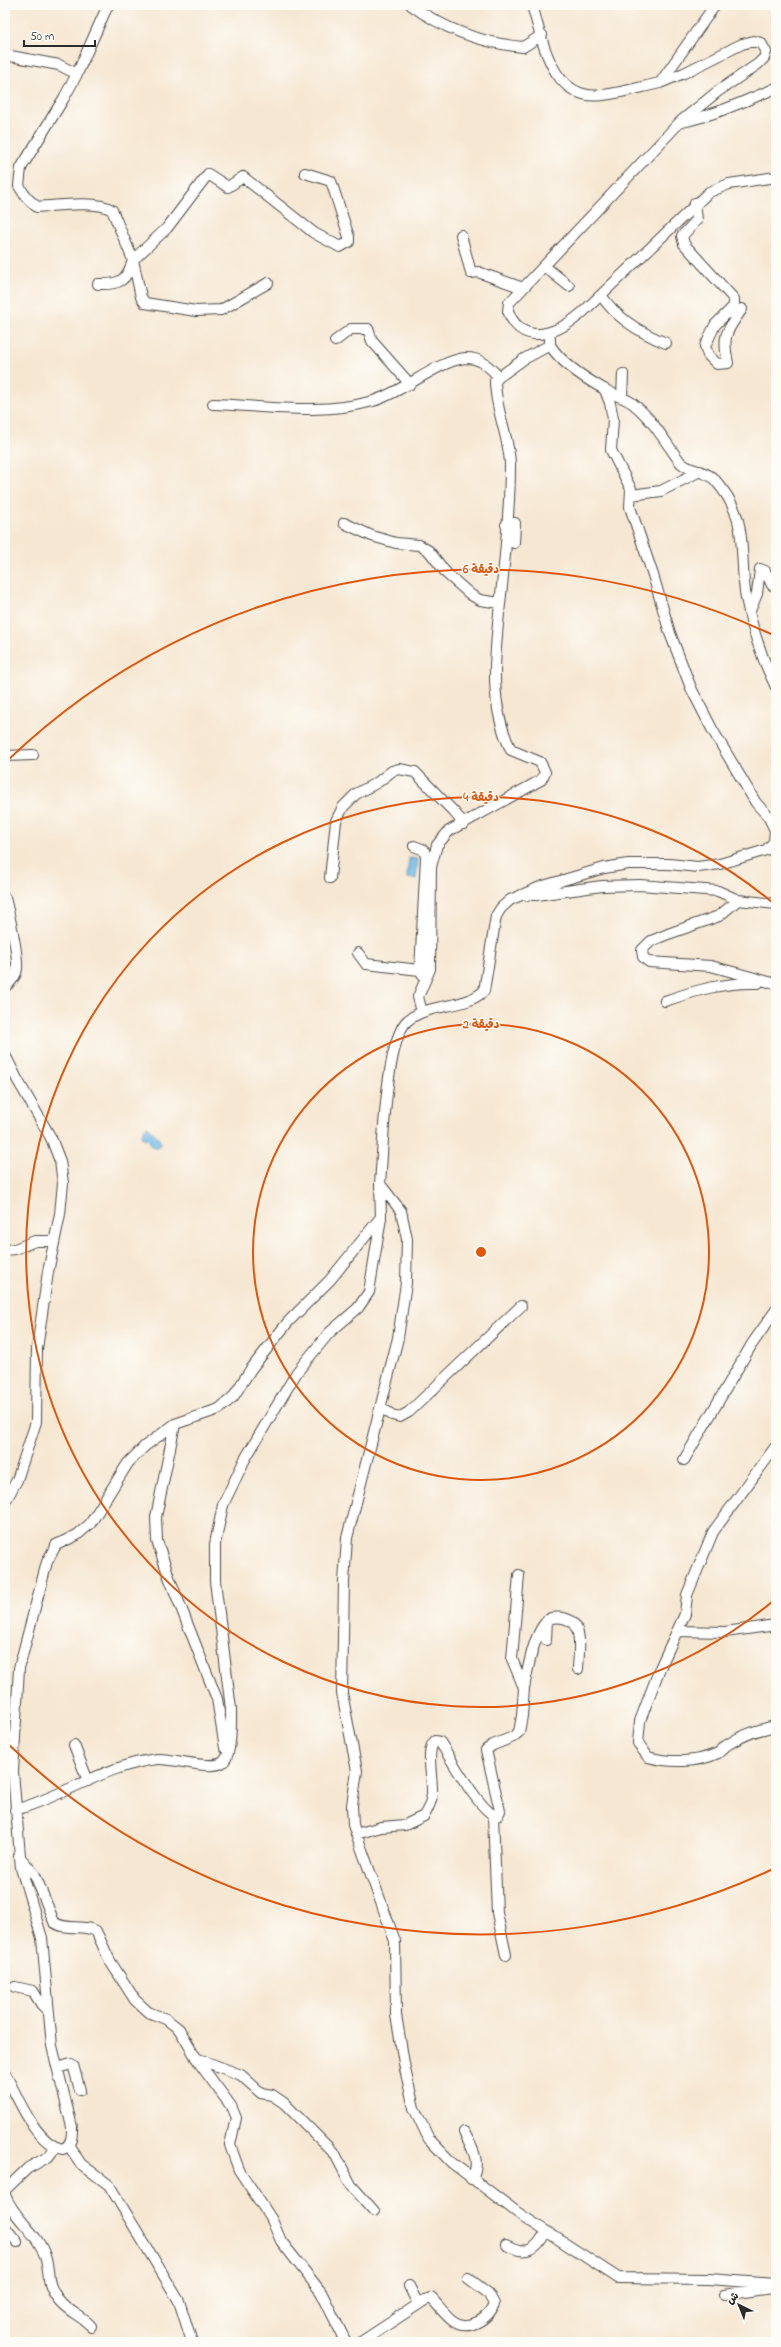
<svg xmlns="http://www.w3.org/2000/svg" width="781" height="2347" font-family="'Indie Flower','Playpen Sans Arabic',sans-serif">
<rect width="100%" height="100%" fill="#fdfcf7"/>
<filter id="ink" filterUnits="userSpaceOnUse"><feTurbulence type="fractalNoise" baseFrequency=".025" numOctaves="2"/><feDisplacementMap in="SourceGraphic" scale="8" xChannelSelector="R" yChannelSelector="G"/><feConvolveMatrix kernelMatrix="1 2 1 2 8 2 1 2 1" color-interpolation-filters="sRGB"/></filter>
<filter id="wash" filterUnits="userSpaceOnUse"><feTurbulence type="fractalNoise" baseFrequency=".012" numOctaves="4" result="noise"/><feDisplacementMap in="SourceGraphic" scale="16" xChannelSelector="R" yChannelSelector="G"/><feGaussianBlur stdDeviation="0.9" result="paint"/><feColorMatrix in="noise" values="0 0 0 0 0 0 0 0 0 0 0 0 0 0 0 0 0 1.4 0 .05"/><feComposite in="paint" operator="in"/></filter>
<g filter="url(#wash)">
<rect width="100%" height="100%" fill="#f6e7d2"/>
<path fill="#6ebae7" stroke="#4c7289" d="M409 858 418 859 416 879 407 878Z
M148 1126C151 1133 159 1135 161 1143L157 1148 151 1145 149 1140 141 1137 144 1128Z"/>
</g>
<g filter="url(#ink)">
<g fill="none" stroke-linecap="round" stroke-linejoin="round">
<defs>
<path id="street" d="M411 5C445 30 481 43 523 47L542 35
M532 5C543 42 552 102 603 95 622 93 641 87 660 83L715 5
M5 55 59 65 77 74 64 98 21 168 19 186 26 197 37 207C56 206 97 200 112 210L133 260C127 281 119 285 98 284
M77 74 108 5
M660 83 684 73 742 44 754 41 761 43 766 52 764 58 758 64 717 92 680 122 509 303 508 311C523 350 560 332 583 312L709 192 729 184 776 177
M682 122C715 115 745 101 776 88
M695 203 697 220 682 236 684 244 734 299V306L715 325 705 346 708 355 717 364 728 363C722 335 726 332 742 309
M461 235 471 273 478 272 523 288
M544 266 569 286
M268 283 221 310 196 311 145 303 141 297 133 260 167 228 208 174 228 187 243 177 314 233 340 247 349 242V237L331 181 305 173
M601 295C616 318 641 333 666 343
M550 338V345C561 363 586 379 604 389 613 395 624 397 632 403 653 419 665 442 681 463 691 472 706 470 715 480 751 520 738 551 746 598 752 629 762 659 776 687
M335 341 351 329H368L372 341 410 384
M605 390 610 403 613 419 611 450 631 489 630 507 653 575 670 633 691 688 712 729 756 803 768 816 775 830 774 842 766 850 720 864 698 867 669 864H628L604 868 540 887 510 900 501 908 496 916 484 991C463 1010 431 1002 408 1020 385 1039 383 1152 380 1184L401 1211 407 1239 406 1283 398 1338 347 1538 344 1582 342 1693 357 1771 352 1805 353 1825 395 1941 396 2015 405 2069 414 2108 429 2139 452 2163 518 2213 618 2278 709 2279 776 2284
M622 397 623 374
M213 404C266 406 320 416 373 401 402 393 439 360 466 358 482 358 489 367 499 377
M631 495 661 491 700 471
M344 523 372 536 396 543 419 545 429 551 447 574 471 595 480 600 500 603
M506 525 515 523 514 543
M749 613 757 594 760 569 765 571 772 585
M5 756 33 755
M414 846 424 850 426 857 420 970
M330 878 336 821 343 807 356 794 378 782 392 771 399 769 415 772 454 812 464 824
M526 895H537L602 886 640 885 718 891 738 900 776 904
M5 898C9 914 18 953 17 969 16 977 10 983 5 987
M738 900 719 916 668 934 651 941 642 950 643 957 649 962 711 966 776 984
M358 953 366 964 420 970 423 975
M665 1001C697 990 725 982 758 983
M422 1012 418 997 430 969 431 867 437 845 449 831 541 780 545 772 540 762 511 750C488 703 495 653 500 604 505 559 510 509 510 464 509 436 495 409 495 381L499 377 524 359 550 345
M5 1055 17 1079 51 1138 60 1161 63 1183 60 1214 48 1272 37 1349 36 1422 17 1480 5 1502
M5 1250 15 1249 35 1241H54
M381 1407 392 1415 400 1417 409 1412 521 1306
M175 1424 156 1517 157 1541 169 1577 217 1699 225 1748
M776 1446 713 1532 687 1595 685 1614 660 1668 640 1721 638 1743 648 1757C670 1763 697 1763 718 1753 721 1751 724 1747 727 1745 741 1736 760 1729 776 1726
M684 1460 752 1344 776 1310
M678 1631 725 1632 776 1625
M546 1640 547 1620
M524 1688C528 1669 534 1628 551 1618 586 1613 579 1646 578 1669
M74 1745 88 1781
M15 1810C63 1797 107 1764 158 1759 174 1758 212 1771 223 1762 232 1756 231 1720 231 1709L215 1581V1544L223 1505 245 1459 297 1372 329 1333 358 1308 369 1292 381 1218
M493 1816 497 1913 506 1955
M356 1834 381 1827 405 1825 424 1816C428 1809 432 1801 432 1793 433 1779 425 1749 435 1741L440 1742C450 1757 481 1814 497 1816L500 1811 486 1750 493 1745 513 1737 519 1732 522 1716 524 1688 512 1659 519 1575
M19 1856 35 1875 54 1922C65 1931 83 1924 96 1931L110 1961 135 2000 148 2012 166 2019 179 2029 200 2064 231 2106 236 2118 230 2145 239 2170 272 2220 281 2241 321 2292 346 2342
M15 1987 33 1991 41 2004 48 2011
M196 2058 241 2075 261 2093 272 2095 284 2103 335 2154 351 2185 374 2211
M58 2068 71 2064 73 2065 80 2090
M5 2073C17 2096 36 2145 63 2149 72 2144 72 2137 72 2127L52 2046 42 1938 21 1868 13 1772 19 1668 47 1562 56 1545 77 1535 90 1524 128 1463 145 1446 175 1424 219 1409 233 1397 251 1369 288 1322 330 1280 381 1217 380 1184
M464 2132C472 2148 482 2162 471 2179
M69 2146 81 2164 109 2185 179 2301 192 2342
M5 2190 28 2168 48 2157 55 2148
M5 2195C13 2218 38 2233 45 2256 51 2275 45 2282 58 2299 69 2313 81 2315 91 2326
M5 2227 17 2242
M506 2245C526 2255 536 2252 546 2231
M409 2286 418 2304
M724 2295 771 2288
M361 2342 425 2300 431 2298C438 2305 445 2315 453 2321 468 2332 489 2319 494 2304L488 2293 468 2278"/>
</defs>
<use href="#street" stroke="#494744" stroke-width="12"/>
<use href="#street" stroke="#fff" stroke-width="10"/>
</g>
</g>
<g fill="none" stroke="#df570e" stroke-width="2">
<circle cx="481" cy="1252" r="228"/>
<path d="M773 1601A455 455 0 1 1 773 903"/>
<path d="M775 1868A683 683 0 0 1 7 1743M7 761A683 683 0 0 1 775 636"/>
</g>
<circle cx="481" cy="1252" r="6" fill="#df570e" stroke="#fdfcf7" stroke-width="2"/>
<g font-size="12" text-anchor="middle" font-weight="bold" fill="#df570e" stroke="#fdfcf7" stroke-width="3" stroke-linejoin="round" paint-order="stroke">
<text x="481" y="573">6 دقيقة</text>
<text x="481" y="801">4 دقيقة</text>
<text x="481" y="1028">2 دقيقة</text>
</g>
<rect width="781" height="2347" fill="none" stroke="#fdfcf7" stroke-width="20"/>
<g transform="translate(739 2305) rotate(317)" stroke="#fdfcf7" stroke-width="3" paint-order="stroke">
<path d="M0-3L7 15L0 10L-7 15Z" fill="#2b2b2b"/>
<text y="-6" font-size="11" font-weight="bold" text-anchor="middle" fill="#2b2b2b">ش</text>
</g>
<path d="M24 40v6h71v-6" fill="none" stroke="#2b2b2b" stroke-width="2"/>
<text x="30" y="40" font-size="12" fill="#2b2b2b" stroke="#fdfcf7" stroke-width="3" paint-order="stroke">50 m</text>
</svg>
